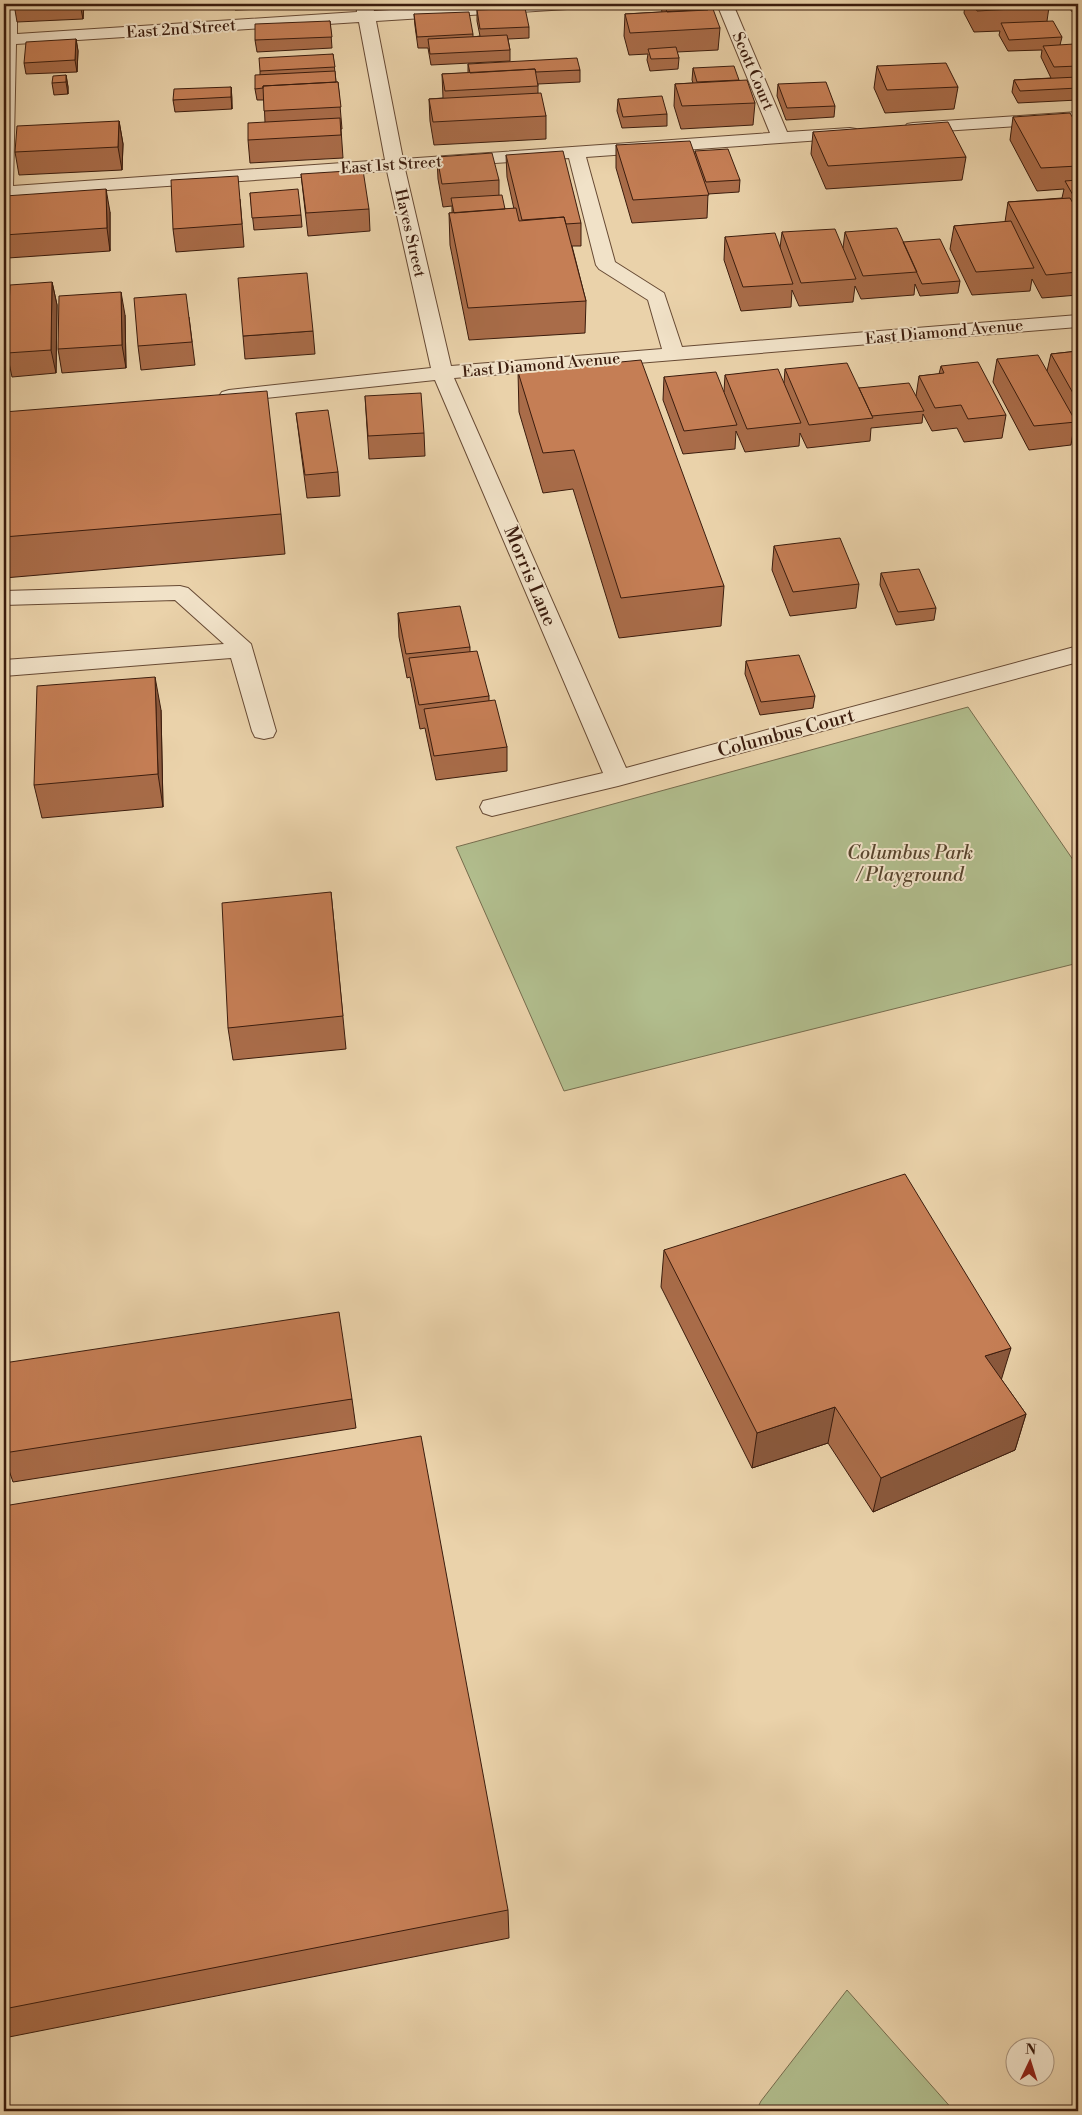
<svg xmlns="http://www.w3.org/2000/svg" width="1082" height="2115" font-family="'Libre Bodoni',serif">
<rect width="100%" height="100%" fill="#ead2aa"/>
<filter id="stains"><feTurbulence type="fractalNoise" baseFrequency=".004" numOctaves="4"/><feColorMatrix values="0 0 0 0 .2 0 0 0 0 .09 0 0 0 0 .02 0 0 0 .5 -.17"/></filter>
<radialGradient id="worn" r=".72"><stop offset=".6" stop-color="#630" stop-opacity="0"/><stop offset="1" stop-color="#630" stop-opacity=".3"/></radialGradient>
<path fill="#b1bd8d" stroke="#766c4d" d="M968 707 1078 867V963L564 1091 456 847Z
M847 1990 954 2111H756L761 2101Z"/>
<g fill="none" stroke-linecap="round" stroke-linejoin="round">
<defs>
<path id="minor" d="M4 4H17V34L357 12 356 4H372L374 11 493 4H575L573 8 567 9 376 21 403 159 770 133 717 4H733L787 132 850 128 856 129 859 133 856 137 850 138 586 157 615 262 664 293 682 347 1078 315V327L454 378 626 768 1078 646V662L618 786 492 816 483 813 480 807 483 801 603 773 435 380 229 402 222 400 219 396 222 392 229 390 431 368 387 171 4 197ZM359 22 385 160 13 186 16 44ZM569 158 596 265 599 269 648 300 662 349 451 366 405 169Z
M1068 4H1078V12L1072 11Z
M1078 112V122L913 133 907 132 904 128 907 124 913 123Z
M180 586 188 588 251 644 276 731 273 737 264 739 255 737 252 731 231 658 4 676V660L224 644 175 600 4 605V591Z"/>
</defs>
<use href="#minor" stroke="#674a34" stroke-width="2"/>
<use href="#minor" fill="#f1e2c8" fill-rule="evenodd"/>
</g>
<path fill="#a96c49" stroke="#3b1c0d" d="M14 4H84L83 19 17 22Z
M235 4H320L321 7 235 10Z
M661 4 708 10 720 28 718 50 677 52 679 58 678 69 650 71 647 60 648 54 629 55 624 36 625 14 662 12 661 7Z
M965 4H1048L1049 7 1047 21 1062 37 1060 45 1078 52V100L1018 103 1012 92 1014 80 1051 78 1041 57 1042 50 1008 51 999 35 1000 31 974 32 964 13Z
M477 10 529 27V38L508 39 510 50V61L431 65 428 48H418L415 26 414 14 473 34V37L480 36 477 21Z
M330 21 332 48 257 52 255 40Z
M76 39 78 51 77 72 26 74 24 63Z
M333 54 336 82H338L342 129H341L343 158 250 163 248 140 265 122 264 100H257L255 89 260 75V71Z
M468 64 580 70V82L538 84V93L546 116V139L434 145 430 121 429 99 443 98 442 74 468 73Z
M877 66 958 87 954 109 885 113 874 88Z
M693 68 739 80 755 103 753 125 681 129 674 106 675 84 693 83 692 80Z
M66 75 68 87V94L54 95 52 83Z
M778 84 835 106 834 117 786 120 777 96Z
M231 87 232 109 175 112 173 100Z
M618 99 667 114V126L622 128 617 111Z
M1013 117 1078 127V295L1042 298 1032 279 1030 291 972 295 950 249 954 226 1005 222 1008 202 1062 198 1064 189 1037 191 1010 140Z
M119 121 123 144 122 170 19 175 15 152Z
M813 132 966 157 962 180 826 189 811 154Z
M616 145 695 154V151L740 180 739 192 708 194 707 218 632 223 616 168Z
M506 155 581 223V246H572L586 301 585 333 469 340 450 245 449 213H452V206L443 207 438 179 437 157 499 180V195L505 209H514L507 177Z
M301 174 369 209 370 231 308 236Z
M250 193 301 215 302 227 254 230Z
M240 199 244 247 176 252 173 229Z
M110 212V251L8 258 4 237V226Z
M782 232 843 248 845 232 903 242 960 281 958 293 920 296 915 284 914 295 861 299 855 286 853 302 799 306 792 290 791 307 741 311 724 260 725 237 780 248Z
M52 282 57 305 56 373 12 377 7 353Z
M125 315 126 368 62 373 58 349Z
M189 317 195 365 141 370 138 346Z
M313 331 315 354 245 359 243 336Z
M1078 351V432H1077L1074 427 1071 445 1029 450 993 382 997 359 1047 371 1051 354Z
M941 366 1006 415 1002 438 964 442 957 428 932 431 923 414 922 423 871 428 870 441 807 448 800 433 799 446 745 452 736 431 735 449 683 454 663 400 664 377 724 392 725 375 784 383 785 369 859 388 916 396 919 376 939 374Z
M518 372 724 586 721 626 619 638 573 489 543 493 519 412Z
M365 396 424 433 425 456 369 459Z
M4 412 281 514 285 554 4 578Z
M296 413 338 472 340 496 307 498 299 436Z
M774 546 859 584 856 608 790 616 772 570Z
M881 573 936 608 934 620 896 625 880 585Z
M398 613 470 647V651L489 696V701L507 747V771L436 780 426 733 425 728 420 729 410 677 407 678 399 637Z
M746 661 815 696 813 708 760 715 745 674Z
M161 710 163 807 42 818 34 785Z
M331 892 346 1049 233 1060 228 1028Z
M664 1250 1001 1379 1026 1414 1015 1450 873 1512 828 1443 752 1468 661 1287Z
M4 1363 352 1399 356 1428 13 1482 4 1456Z
M4 1506 508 1910 509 1938 4 2038Z"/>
<path fill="#8a583c" stroke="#3b1c0d" d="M80 4H84L83 19Z
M76 39 78 51 77 72 75 60Z
M66 75 68 87V94L66 82Z
M231 87 232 98V109L231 97Z
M119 121 123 144 122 170 118 147Z
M106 189 110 212V251L107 228Z
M52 282 57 305 56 373 51 350Z
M121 292 125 315 126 368 122 345Z
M155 677 161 710 163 807 158 774Z
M1011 1348 1000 1384 985 1356Z
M835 1407 828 1443 752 1468 757 1433Z
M1026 1414 1015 1450 873 1512 881 1478Z"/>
<path fill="#c57e55" stroke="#3b1c0d" d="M664 4H706L708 10 667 12Z
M974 4H1048L1049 7 977 11Z
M525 8 529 27 480 29 477 10Z
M713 9 720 28 630 33 625 14Z
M469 12 473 34 417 37 414 14Z
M330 21 332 37 255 40V24Z
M1053 21 1062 37 1009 40 1001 23Z
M507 35 510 50 430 54 428 39Z
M76 39 75 60 24 63 26 42Z
M1074 44 1078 52V66L1054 67 1043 46Z
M676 47 679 58 651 59 648 49Z
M333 54 335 67 260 71 259 58Z
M577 58 580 70 536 72 535 69 470 73 468 64Z
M946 63 958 87 887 90 877 66Z
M734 66 739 80 697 82 693 68Z
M535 69 538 86 445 91 442 74Z
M335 71 336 82 263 86V88L255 89V75Z
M66 75V82L52 83 53 76Z
M1078 77V88L1020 91 1014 80Z
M747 80 755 103 682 106 675 84Z
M338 82 341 107 264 111 263 86Z
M826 82 835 106 787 108 778 84Z
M231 87V97L173 100 174 89Z
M541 93 546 116 433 122 429 99Z
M662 96 667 114 623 117 618 99Z
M1070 113 1078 127V166L1041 168 1013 117Z
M340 118 341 135 248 140V123Z
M119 121 118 147 15 152 17 126Z
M948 122 966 157 828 166 813 132Z
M690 141 709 195 633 200 616 145Z
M728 149 740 180 706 182 695 151Z
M563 151 581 223 566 224 564 217 522 220 506 155Z
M492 153 499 180 442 184 437 157Z
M363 170 369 209 306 213 301 174Z
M238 176 242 224 173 229 171 180Z
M1078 180V204L1065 181Z
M106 189 107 228 4 235 5 196Z
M298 189 301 215 252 218 250 193Z
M502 195 505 209 454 213 451 198Z
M1070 198 1078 212V272L1046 275 1008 202Z
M516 208 519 221 564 217 586 301 468 308 449 213Z
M1011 221 1034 268 976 272 954 226Z
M897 228 917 272 863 276 845 232Z
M835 229 856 279 801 283 782 232Z
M775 233 793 284 743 287 725 237Z
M940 239 960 281 922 284 903 242Z
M307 273 313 331 243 336 238 278Z
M52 282 51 350 7 353 10 285Z
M121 292 122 345 58 349 59 296Z
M186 294 192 342 138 346 134 298Z
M1078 351V402L1051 354Z
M1038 355 1076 422 1034 426 997 359Z
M641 360 724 586 621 598 574 450 543 453 518 372Z
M978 362 1006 415 968 419 961 405 935 408 919 376 944 373 941 366Z
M847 363 873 418 809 425 785 369Z
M778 369 801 423 747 429 725 375Z
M716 372 737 425 684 431 664 377Z
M909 383 924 411 872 416 859 388Z
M267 391 281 514 4 537V412Z
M421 393 424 433 368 436 365 396Z
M328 410 338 472 305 475 296 413Z
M840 538 859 584 793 592 774 546Z
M919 569 936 608 898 612 881 573Z
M460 606 470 647 406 654 398 613Z
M477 651 489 696 419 705 409 658Z
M799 655 815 696 761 702 746 661Z
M155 677 158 774 34 785 37 686Z
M495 700 507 747 434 756 424 709Z
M331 892 343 1016 228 1028 222 903Z
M905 1174 1011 1348 985 1356 1026 1414 881 1478 835 1407 757 1433 664 1250Z
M339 1312 352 1399 4 1453V1363Z
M421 1436 508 1910 4 2009V1506Z"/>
<g text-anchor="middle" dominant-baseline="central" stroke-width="4" stroke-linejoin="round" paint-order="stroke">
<g font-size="16" fill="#3b1c0d" stroke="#f1e2c8">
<text transform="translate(181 29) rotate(-4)">East 2nd Street</text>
<text transform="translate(753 71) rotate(67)">Scott Court</text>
<text transform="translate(391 165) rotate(-4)">East 1st Street</text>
<text transform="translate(410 233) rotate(77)">Hayes Street</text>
<text transform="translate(944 332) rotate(-5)">East Diamond Avenue</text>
<text transform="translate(541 365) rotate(-5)">East Diamond Avenue</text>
</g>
<g font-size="19" fill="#3b1c0d" stroke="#f1e2c8">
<text transform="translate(530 576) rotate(67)">Morris Lane</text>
<text transform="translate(786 733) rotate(-15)">Columbus Court</text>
</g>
<g font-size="19" font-style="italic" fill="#58442d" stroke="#f1e2c8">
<text x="910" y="853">Columbus Park<tspan x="910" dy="22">/ Playground</tspan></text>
</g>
</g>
<rect width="1082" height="2115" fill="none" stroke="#ead2aa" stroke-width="20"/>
<rect x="5" y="5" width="1072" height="2105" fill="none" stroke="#3b1c0d" stroke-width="2.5"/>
<rect x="10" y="10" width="1062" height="2095" fill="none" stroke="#3b1c0d"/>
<g transform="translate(1030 2062) rotate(4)"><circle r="24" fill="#f1e2c8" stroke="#a8937d"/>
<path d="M0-4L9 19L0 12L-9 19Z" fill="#8f2418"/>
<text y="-8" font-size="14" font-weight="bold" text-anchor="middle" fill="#3b1c0d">N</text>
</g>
<rect width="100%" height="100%" filter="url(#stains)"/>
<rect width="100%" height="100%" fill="url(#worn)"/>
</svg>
